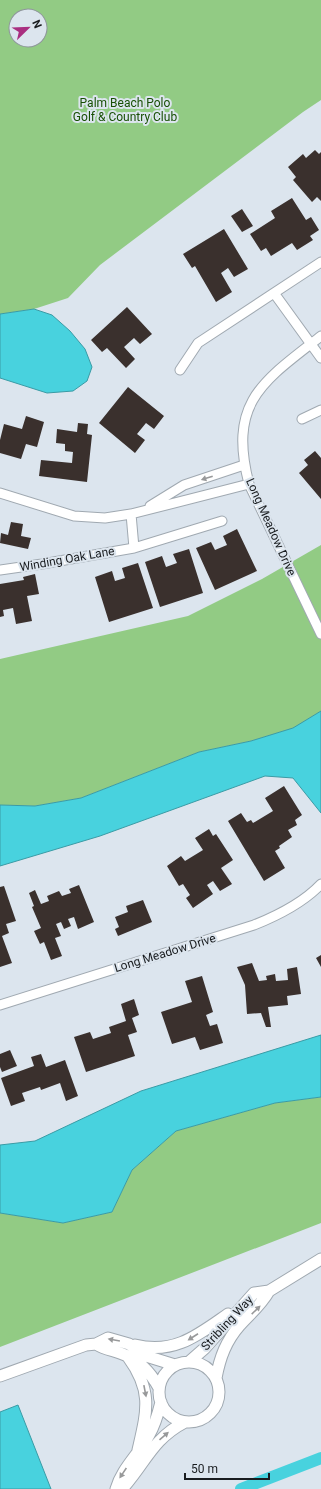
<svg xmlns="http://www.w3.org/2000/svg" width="321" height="1489" font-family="Roboto,sans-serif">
<rect width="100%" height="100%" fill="#dce5ee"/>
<path fill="#92cb84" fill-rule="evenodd" d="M0 0H321V100L303 112 100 265 68 298 34 309 0 314ZM16 16H40V40H16Z
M321 545V711L294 728 251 741 199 752 81 798 35 806 0 805V659L188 616 262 579Z
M321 1097V1223L0 1347V1213L63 1223 112 1212 132 1170 176 1131 275 1103Z"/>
<path fill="#48d2de" stroke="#3a9ba5" d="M34 309 52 315 70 331 85 349 92 367 87 381 73 391 47 393 0 378V314Z
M321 711V813L293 778 265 776 100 836 0 866V805L35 806 81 798 199 752 251 741 293 728Z
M321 1035V1097L275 1103 176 1131 132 1170 112 1212 63 1223 0 1213V1145L35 1141 141 1091Z
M18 1405 51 1489H0V1412Z"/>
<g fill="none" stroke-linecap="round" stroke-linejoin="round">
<path stroke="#48d2de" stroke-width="12" d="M241 1489 321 1458"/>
</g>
<path fill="#3a302d" d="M315 150 319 154 321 152V201L317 197 312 202 293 180 296 177 288 167 303 154 306 158Z
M292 198 306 220 311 217 319 230 310 236 313 240 297 250 292 243 271 256 266 248 261 251 250 234 275 218 271 211Z
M242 209 253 226 242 232 231 216Z
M224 229 248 269 234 277 228 268 221 273 232 292 216 302 195 266 192 268 183 254Z
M127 307 152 334 140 344 134 338 124 347 135 359 126 368 107 348 102 352 91 340Z
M128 387 164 416 154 429 146 423 137 434 145 440 135 453 99 423Z
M26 416 44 422 37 447 26 444 21 459 0 453V440L4 424 22 429Z
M78 423 88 424 87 434 92 435 87 482 39 476 41 460 72 463 73 452 65 451V444L56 443 57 429 77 432Z
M315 451 321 458V499L299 473 308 465 304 460Z
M11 522 23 524 21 536 31 538 28 549 0 543 1 533 8 535Z
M237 529 257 571 215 590 196 548 211 542 215 550 227 545 223 536Z
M189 549 203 593 160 607 145 562 162 556 166 567 177 563 173 554Z
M138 563 153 608 109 622 95 577 112 571 115 581 125 578 122 568Z
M35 574 39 594 27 596 32 621 16 624 13 608 3 610 4 616 0 617V584L24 580 23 577Z
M284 786 302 815 295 820 297 825 288 830 292 837 279 846 280 848 275 851 285 868 264 881 228 821 241 813 247 822 251 820 253 823 273 811 265 798Z
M209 829 213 836 216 834 233 860 221 868 232 884 220 891 213 881 207 885 213 894 193 908 186 898 190 895 183 884 179 886 167 866 181 856 185 861 203 850 195 838Z
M79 885 94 922 78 929 74 917 68 919 71 926 64 929 61 922 56 924 61 936 55 938 62 956 51 960 44 942 40 944 34 931 41 928 32 907 34 906 29 893 35 890 41 904 49 901 47 896 59 891 62 896 71 893 69 889Z
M4 886 16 921 6 924 9 933 2 936 12 963 0 967V887Z
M143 900 152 922 118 936 115 929 119 927 115 917 128 912 126 906Z
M321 955V967L316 958Z
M252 963 259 981 267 980 266 976 275 974 276 981 288 980 287 969 297 967 301 994 287 996 288 1005 268 1007 271 1027H266L261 1013 247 1014 245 985 237 967Z
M202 976 213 1012 206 1015 210 1026 217 1024 223 1043 200 1050 195 1037 172 1044 161 1012 192 1002 185 981Z
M134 999 139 1015 132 1018 137 1032 128 1035 135 1056 86 1072 74 1037 90 1032 93 1039 111 1033 109 1027 126 1021 121 1004Z
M10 1050 17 1066 2 1072 0 1067V1054Z
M41 1054 46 1067 65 1060 78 1096 66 1101 60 1083 41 1090 40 1087 22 1093 25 1101 11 1106 1 1078 34 1066 31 1057Z"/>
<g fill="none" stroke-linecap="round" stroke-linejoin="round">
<defs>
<path id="minor" d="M274 293 321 358
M321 336C262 382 228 402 249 484L321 634
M180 370 198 343 321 262
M302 419 321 410
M0 493 74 516 105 518 131 514 249 484
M150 506 184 485 244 465
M131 514 134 548
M0 570 42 564 134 548 222 521
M0 1005 254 925C279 915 303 903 321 884"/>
<path id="tertiary" d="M96 1344C104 1349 111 1350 120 1353 138 1359 150 1371 159 1388
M135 1345C174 1355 198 1335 228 1314
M128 1357C153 1391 147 1411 138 1450
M159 1392a30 30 0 1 1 60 0a30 30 0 1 1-60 0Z
M189 1362 205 1348 254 1293 269 1291 321 1259
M0 1376 86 1345 96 1344 108 1338 129 1344 146 1356 175 1365
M216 1378C220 1357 226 1341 240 1325 251 1313 261 1305 269 1291
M116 1489C122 1468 139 1454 149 1435 155 1425 158 1414 161 1402
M122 1489C145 1464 152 1439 185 1422"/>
</defs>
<use href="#minor" stroke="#a0a9b1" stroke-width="11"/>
<use href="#tertiary" stroke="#a0a9b1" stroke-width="13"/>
<use href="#minor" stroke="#fff" stroke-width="9"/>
<use href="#tertiary" stroke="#fff" stroke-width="11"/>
</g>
<defs><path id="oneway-solid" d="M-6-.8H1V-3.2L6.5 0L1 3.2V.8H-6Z"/></defs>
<g fill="#98999a">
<use href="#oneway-solid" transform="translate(207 478) rotate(162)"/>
<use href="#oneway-solid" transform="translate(256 1310) rotate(-44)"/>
<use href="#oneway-solid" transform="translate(193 1337) rotate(147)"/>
<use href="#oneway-solid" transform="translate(114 1340) rotate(-170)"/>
<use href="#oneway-solid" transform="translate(145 1391) rotate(79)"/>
<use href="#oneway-solid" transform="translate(164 1436) rotate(-41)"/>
<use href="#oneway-solid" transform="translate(123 1473) rotate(124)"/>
</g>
<g text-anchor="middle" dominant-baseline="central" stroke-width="4" stroke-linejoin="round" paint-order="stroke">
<g font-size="12" fill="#174f03" stroke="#dce5ee">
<text x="125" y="103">Palm Beach Polo<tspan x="125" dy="14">Golf &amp; Country Club</tspan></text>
</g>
<g font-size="12" fill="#191c1f" stroke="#dce5ee">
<text transform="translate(271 527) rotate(66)">Long Meadow Drive</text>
<text transform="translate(67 559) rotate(-10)">Winding Oak Lane</text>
<text transform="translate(165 953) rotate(-17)">Long Meadow Drive</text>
<text transform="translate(227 1323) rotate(-47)">Stribling Way</text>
</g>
</g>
<g transform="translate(28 28) rotate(67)"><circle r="19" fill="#dce5ee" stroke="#8e959b"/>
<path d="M0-3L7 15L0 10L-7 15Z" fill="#a92e80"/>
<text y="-6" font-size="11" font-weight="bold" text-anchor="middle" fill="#191c1f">N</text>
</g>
<path d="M185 1473v6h84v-6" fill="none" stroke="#191c1f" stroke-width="2"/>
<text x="191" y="1473" font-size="12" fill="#191c1f" stroke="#dce5ee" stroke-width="3" paint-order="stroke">50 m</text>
</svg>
